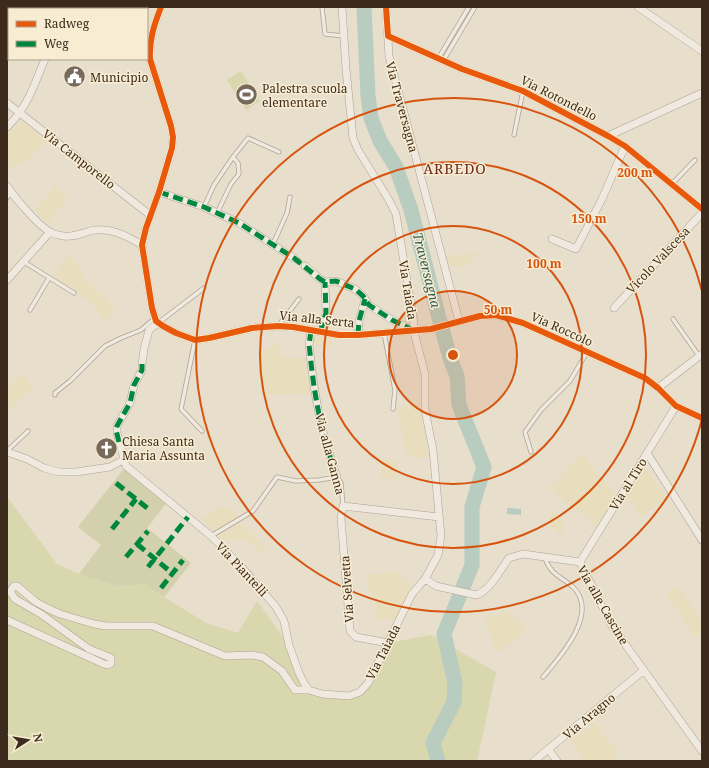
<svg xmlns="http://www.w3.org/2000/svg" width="709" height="768" font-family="'Noto Serif',serif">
<rect width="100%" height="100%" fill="#e7decc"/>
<path fill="#e8ddbc" d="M23 123 48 142 23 163 7 169V133L16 124Z
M55 186 68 198 48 223 35 210Z
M479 253 471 261V264L455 267 449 265 444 256Z
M69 256 82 268V275L103 296 116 311 106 322 96 309 77 292 53 275Z
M313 337 333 338 330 348 312 344Z
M280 339 281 358H305L311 394 265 395 260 355Z
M23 374 34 387 7 411V387Z
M420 405 429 458 407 457 397 408Z
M581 453 615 494 596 528 580 509 576 514 549 485 556 483Z
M382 460H398V479H382Z
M645 467 667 499 641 516 627 496Z
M223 505 240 516 213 531 202 519Z
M552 508 566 527 560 535 549 523Z
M239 522 267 548 260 553 245 539 241 541 225 539 221 542 218 540 217 537 219 534Z
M397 572 412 586 396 620 376 619 377 610 375 601 368 589V574Z
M678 586 702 622V631L694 637 667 594Z
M501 609 511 614 527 630 501 651 495 649 486 623 487 616 494 615 497 617Z
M593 722 618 751 613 755 617 761H580L583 758 569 740 591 728 589 724Z"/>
<path fill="#d8d7ad" d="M241 71 260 101 246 110 227 80Z
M7 497 57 564 79 574 117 586 145 584 164 597 206 623 238 633 257 601 289 645 304 683 322 694 360 692 388 643 431 635 496 672 477 761H7Z"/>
<path fill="#d2d0ad" d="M126 466 168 501 147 528 191 563 164 597 145 584 117 586 79 574 101 545 78 527Z"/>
<path fill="#b8ccbf" d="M507 508 521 509V515L507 514Z"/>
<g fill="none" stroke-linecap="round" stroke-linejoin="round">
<path stroke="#b8ccbf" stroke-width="15" d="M364 7 368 96 371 118 380 141 396 167 411 210 439 318 450 358 457 376 459 405 484 467 472 507V565L444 634 455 683 454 702 433 743 438 761"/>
<path stroke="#c5baa9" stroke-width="7" stroke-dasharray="7 3.5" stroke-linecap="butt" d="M294 258 305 266"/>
<defs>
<path id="service" d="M322 7 325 34 344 36
M115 9 117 7
M438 59 469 7
M443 61 475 7
M514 135 523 91
M672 184 695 160
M7 198 11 192
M204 207 214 185 233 157
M217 213 231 184 239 174 238 163 233 157 248 138 279 152
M273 244 287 213 290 197
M24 262 74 293
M30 310 49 278
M673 319 699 356
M158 323 204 288
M278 326 299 299
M384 333 395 390 393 409
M195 340 181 409 202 431
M55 395V393L70 381 105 346 121 338 141 330 155 318
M7 451 28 431
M531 452 525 432 541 410 570 381 587 352
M211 536 253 511 277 477 296 481 319 480 337 477 341 483 343 506
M543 677C560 657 601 612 572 586 560 576 550 574 545 558"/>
<path id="minor" d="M161 7C154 25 149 40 150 59L171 126 173 137 172 148 159 192 146 228 142 245 152 308 156 321 163 326 176 333 195 340 209 338 252 328 278 326 293 327 339 335H358L431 329 480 316 496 315 523 323 645 378 658 388 676 406 702 418
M342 7 346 69 353 138 358 150 389 200 396 214 413 316 415 336 425 374V410L433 450 441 536 438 555 425 579 436 586 476 595C489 592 501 569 509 558L523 554 580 562
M386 7 389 56 459 321
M638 7 702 51
M65 9 66 7
M388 36 462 69 523 91 608 136 625 146 702 209
M7 103 150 215
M7 127C28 107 34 85 45 59
M608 136 702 93
M7 186C15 198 39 227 52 233 55 235 60 235 63 236 75 237 80 234 90 231 109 226 127 236 142 245
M159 192 204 207 239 223 294 258
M552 239 576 249 602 199 625 146
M305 266 320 279 325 282 336 281 355 289 363 296 369 305 392 320 414 331
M7 280 50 232
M614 308 702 213
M158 323 149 330 144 349 142 364V370L134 385 130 403 117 426V433L126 466 211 536 239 564 276 607 284 621 289 645 299 673 304 683 309 690 322 694 349 696 360 692 368 683 412 594 425 579
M311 331 309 345 310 353C314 395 322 437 337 477
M320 332 326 313 325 282
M358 335 359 321 365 299
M658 388 702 354
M7 452 27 459 44 468 59 472H76L110 467 125 459
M647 453 702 540
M580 562 612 626 702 751
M580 562 676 406
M7 620 104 664 108 665 111 663V658L89 649 41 614 15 599 11 593V590L14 586H17L36 602 47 608 60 614 94 624 106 626H153L225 656 252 655 263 657 282 671 295 690H309
M388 643 356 637 350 631 341 518 343 506 439 517
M549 750 557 761
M534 761 644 670"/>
</defs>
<use href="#service" stroke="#aca396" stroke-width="5"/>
<use href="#minor" stroke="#aca396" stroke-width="8"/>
<use href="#service" stroke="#efe9df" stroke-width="3.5"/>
<use href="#minor" stroke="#efe9df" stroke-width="7"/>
<path stroke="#00873e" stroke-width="5" stroke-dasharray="10 5" stroke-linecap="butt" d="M159 192 204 207 239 223 294 258 320 279 325 282 336 281 355 289 363 296 369 305 392 320 411 329
M311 331 309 345 310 353C314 395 322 437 337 477
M320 332 326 313 325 282
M358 335 359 321 365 299
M119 442 116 430 117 426 130 403 134 385 142 370V364
M116 483 151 511
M112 529 136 499
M137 544 172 573
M126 557 148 531
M148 567 188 517
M161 588 183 560"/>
<defs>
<path id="cycleway" d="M161 7C154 25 149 40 150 59L171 126 173 137 172 148 159 192 146 228 142 245 152 308 156 321 163 326 176 333 195 340 209 338 252 328 278 326 293 327 339 335H358L431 329 480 316 496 315 523 323 645 378 658 388 676 406 702 418
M386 7 388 36 462 69 523 91 608 136 625 146 702 209"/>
</defs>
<use href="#cycleway" stroke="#f8ecd2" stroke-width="8"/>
<use href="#cycleway" stroke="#e8590c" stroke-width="6"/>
</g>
<circle cx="453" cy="355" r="64" fill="#d7540e" fill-opacity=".12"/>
<g fill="none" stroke="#d7540e" stroke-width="2">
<circle cx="453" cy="355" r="64"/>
<circle cx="453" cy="355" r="129"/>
<circle cx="453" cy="355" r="193"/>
<path d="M702 419A257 257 0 1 1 702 291"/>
</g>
<defs>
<symbol id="civic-disc" viewBox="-11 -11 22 22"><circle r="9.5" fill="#786a5a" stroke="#f8ecd2"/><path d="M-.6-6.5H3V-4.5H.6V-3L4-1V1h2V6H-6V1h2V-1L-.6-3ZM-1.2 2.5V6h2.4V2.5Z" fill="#fff"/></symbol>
<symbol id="stadium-disc" viewBox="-11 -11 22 22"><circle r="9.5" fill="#786a5a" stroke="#f8ecd2"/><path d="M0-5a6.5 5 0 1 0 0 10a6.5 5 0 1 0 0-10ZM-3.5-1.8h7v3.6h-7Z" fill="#fff"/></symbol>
<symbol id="church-disc" viewBox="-11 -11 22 22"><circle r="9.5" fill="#786a5a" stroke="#f8ecd2"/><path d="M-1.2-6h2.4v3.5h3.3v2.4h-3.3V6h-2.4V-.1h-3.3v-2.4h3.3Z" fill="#fff"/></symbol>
</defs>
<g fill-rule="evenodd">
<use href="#civic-disc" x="62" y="64" width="25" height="25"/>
<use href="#stadium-disc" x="234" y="82" width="25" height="25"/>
<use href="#church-disc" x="94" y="436" width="25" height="25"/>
</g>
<g text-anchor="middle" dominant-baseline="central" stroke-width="3" stroke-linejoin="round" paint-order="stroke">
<g font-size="12" fill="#3c2b1d" stroke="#f8ecd2" text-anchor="start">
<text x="90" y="77">Municipio</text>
<text x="262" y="88">Palestra scuola<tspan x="262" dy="14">elementare</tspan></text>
<text x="122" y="441">Chiesa Santa<tspan x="122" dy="14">Maria Assunta</tspan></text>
</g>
<g font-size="12" fill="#3c2b1d" stroke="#f8ecd2">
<text transform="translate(559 98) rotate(27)">Via Rotondello</text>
<text transform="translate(402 107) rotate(75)">Via Traversagna</text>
<text transform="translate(79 159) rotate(38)">Via Camporello</text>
<text transform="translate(658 260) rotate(-47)">Vicolo Valscesa</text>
<text transform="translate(408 290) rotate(81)">Via Taiada</text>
<text transform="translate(317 319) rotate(6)">Via alla Serta</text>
<text transform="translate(562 329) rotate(24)">Via Roccolo</text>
<text transform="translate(330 454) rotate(75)">Via alla Ganna</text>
<text transform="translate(628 484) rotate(-58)">Via al Tiro</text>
<text transform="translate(242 569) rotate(47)">Via Piantelli</text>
<text transform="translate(347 589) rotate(-94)">Via Selvetta</text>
<text transform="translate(603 605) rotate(60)">Via alle Cascine</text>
<text transform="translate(383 652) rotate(-63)">Via Taiada</text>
<text transform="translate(589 716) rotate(-40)">Via Aragno</text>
</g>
<g font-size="13" font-style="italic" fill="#2b5d58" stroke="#f8ecd2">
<text transform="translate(427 270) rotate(76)">Traversagna</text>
</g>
<g font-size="14" letter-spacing="1" fill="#6c2718" stroke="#f8ecd2">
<text x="455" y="168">ARBEDO</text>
</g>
</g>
<circle cx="453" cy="355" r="6" fill="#d7540e" stroke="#f8ecd2" stroke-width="2"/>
<g font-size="12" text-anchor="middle" font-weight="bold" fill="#d7540e" stroke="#f8ecd2" stroke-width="3" stroke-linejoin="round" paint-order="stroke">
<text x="635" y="177">200 m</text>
<text x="589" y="223">150 m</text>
<text x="544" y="268">100 m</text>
<text x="498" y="314">50 m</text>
</g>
<rect width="709" height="768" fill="none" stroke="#3c2b1d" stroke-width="16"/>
<rect x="8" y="8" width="140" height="52" fill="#f8ecd2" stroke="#ad9f8a"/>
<rect x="16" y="21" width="20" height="6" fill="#e8590c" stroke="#ad9f8a"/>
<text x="44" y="28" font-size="12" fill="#3c2b1d">Radweg</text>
<rect x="16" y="41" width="20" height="6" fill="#00873e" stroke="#ad9f8a"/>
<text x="44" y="48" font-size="12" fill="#3c2b1d">Weg</text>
<g transform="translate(28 740) rotate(78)" stroke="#f8ecd2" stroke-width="3" paint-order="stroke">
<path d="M0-3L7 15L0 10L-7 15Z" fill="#3c2b1d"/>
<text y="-6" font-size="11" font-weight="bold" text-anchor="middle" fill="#3c2b1d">N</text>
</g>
</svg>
